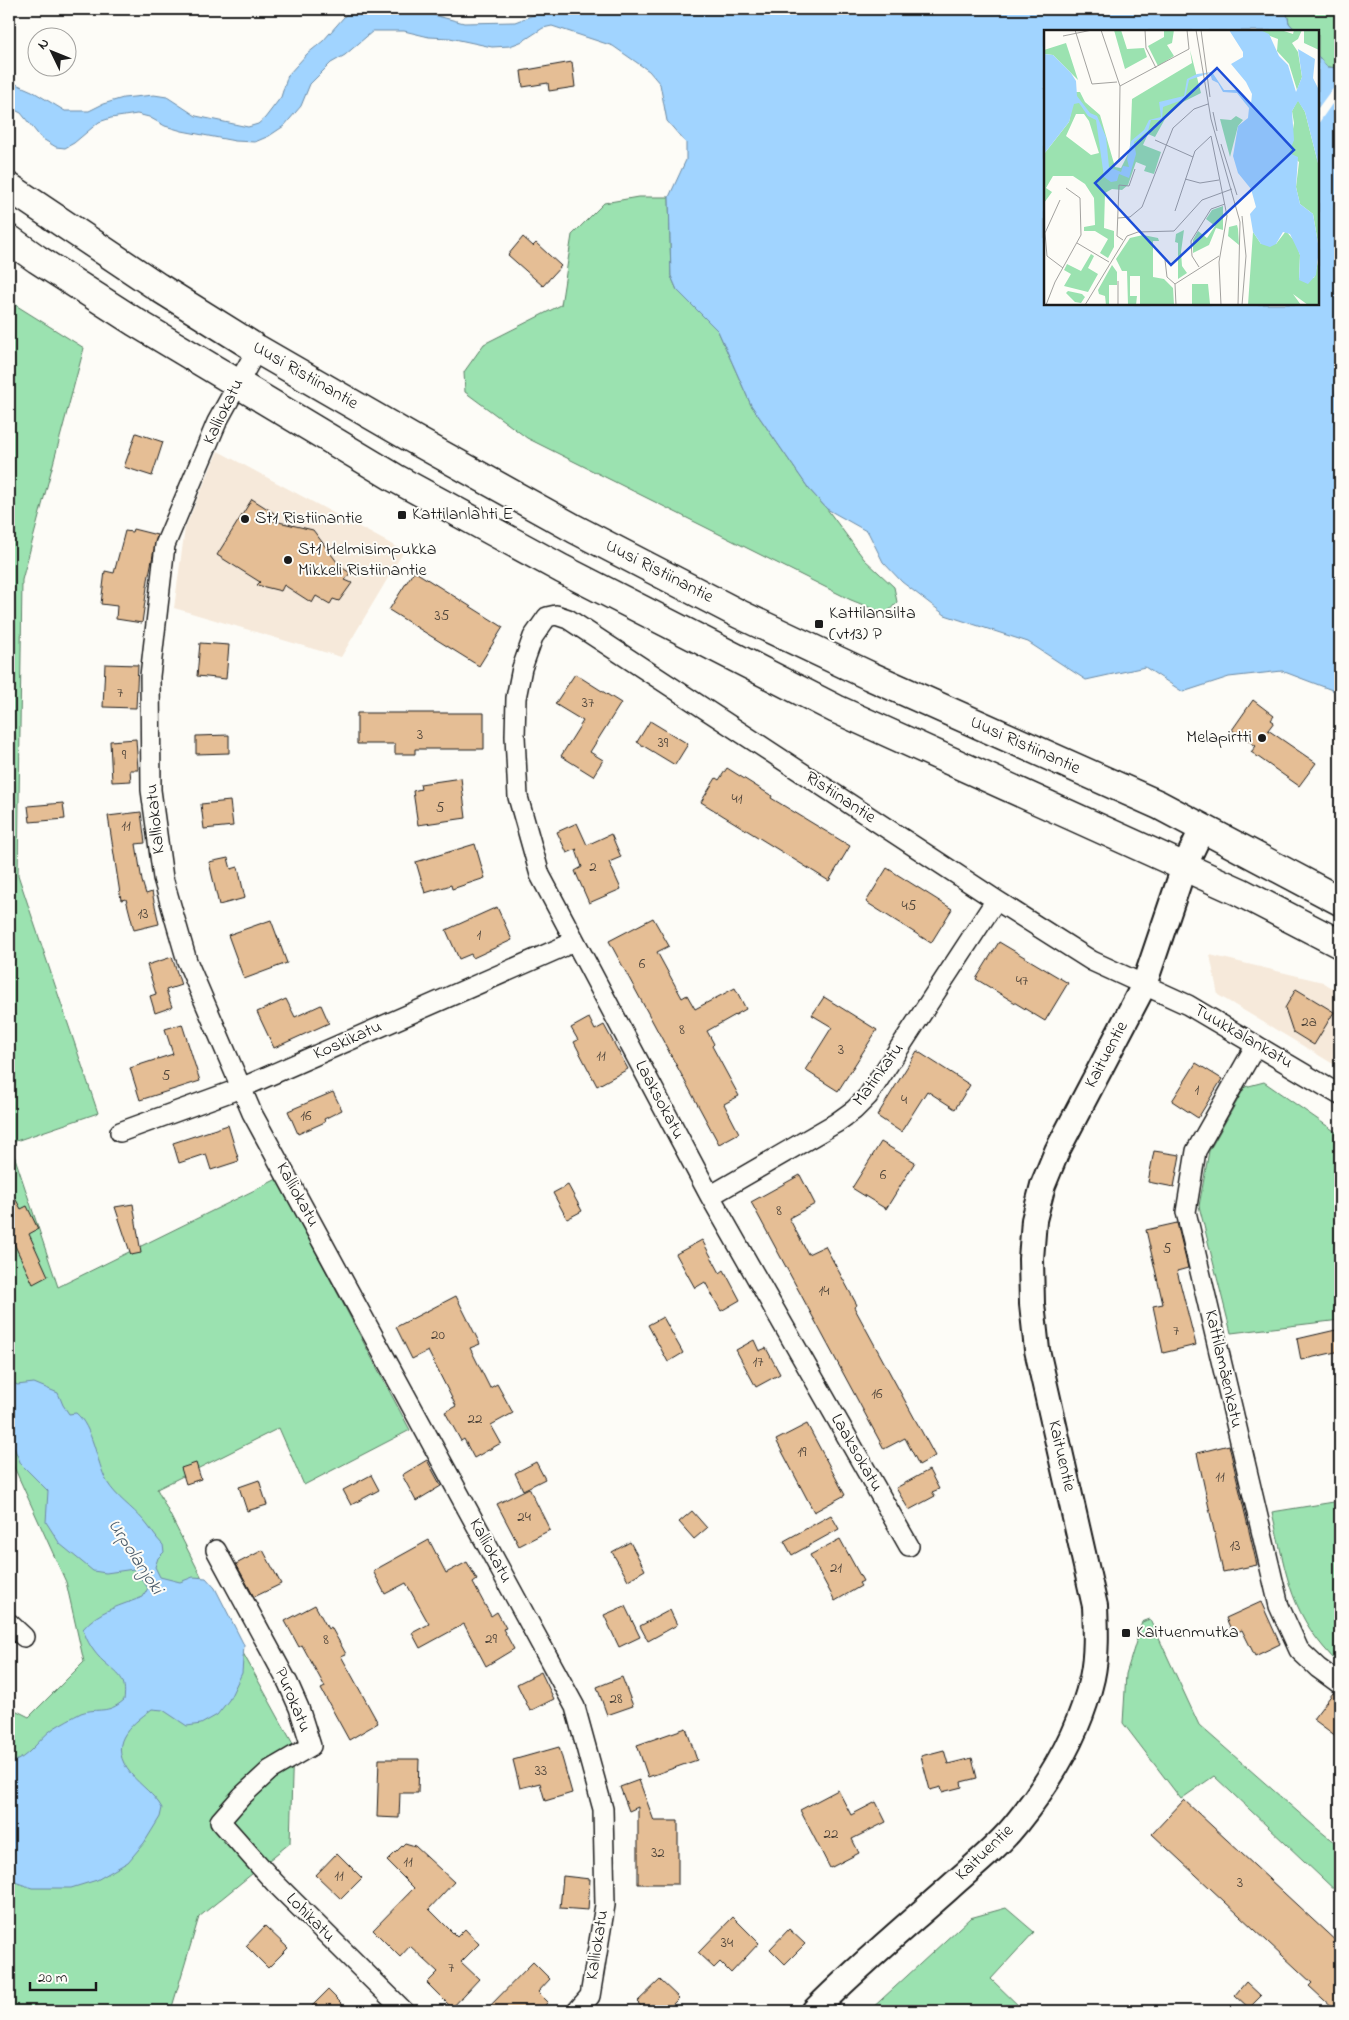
<svg xmlns="http://www.w3.org/2000/svg" width="1349" height="2020" font-family="'Indie Flower',sans-serif">
<rect width="100%" height="100%" fill="#fdfcf7"/>
<filter id="ink" filterUnits="userSpaceOnUse"><feTurbulence type="fractalNoise" baseFrequency=".02" numOctaves="2"/><feDisplacementMap in="SourceGraphic" scale="10" xChannelSelector="R" yChannelSelector="G"/><feConvolveMatrix kernelMatrix="1 2 1 2 8 2 1 2 1" color-interpolation-filters="sRGB"/></filter>
<g filter="url(#ink)">
<path fill="#f6e9da" d="M218 451 404 551 341 657 174 608 185 528Z
M1210 955 1323 982 1340 993V1068L1218 995Z"/>
<path fill="#9be2b0" stroke="#5c7f66" d="M1286 9H1340V68L1327 67 1318 56V31H1296L1289 23Z
M638 197H669L671 276 677 290 718 331 751 405 809 489 827 509 864 559 894 587 897 602 886 614 851 600 527 438 465 392 464 372 484 344 561 305 572 235 604 203Z
M9 301 84 348 22 580 18 875 98 1113 10 1143 58 1287 277 1179 410 1430 304 1485 279 1428 157 1489 204 1582 293 1744 290 1843 199 1917 172 2007 176 2011H9V1707L29 1717 84 1662 66 1582 9 1456Z
M1264 1082 1340 1135V1320L1231 1333 1199 1206 1209 1151 1245 1087Z
M1340 1501V1665C1290 1616 1287 1577 1272 1512Z
M1150 1619 1199 1725 1314 1826 1340 1847V1895L1214 1776 1181 1799 1123 1723 1126 1674 1142 1622Z
M1006 1908 1034 1932 991 1979 1024 2011H869L970 1918Z"/>
<path fill="#a1d4ff" stroke="#6c8aa4" d="M351 9H411L464 23 515 22 549 9H1286L1289 23 1296 31H1045V304H1318V56L1327 67 1340 68V693L1282 671 1229 677 1183 692 1145 667 1086 680 1028 642 945 615 902 582 883 562 868 532 827 509 809 489 751 405 718 331 677 290 671 276 669 197 686 160V143L667 121 660 84 649 71 613 46 552 26 543 28 523 41 510 46 492 47 450 38 429 37 404 31H373L345 55 331 63 310 84 301 106 284 126 269 136 255 142 235 141 182 131 165 126 149 117 137 114 111 118 99 122 74 143 65 148 56 147 41 138 21 113 9 107V81L32 91 65 111H89L103 104 123 98 154 95 167 97 196 116 248 127 258 124 265 118 281 97 288 75 307 54 323 41Z
M9 1379 17 1385 34 1383 58 1393 63 1405 69 1414 76 1413C93 1427 96 1461 107 1482 117 1498 132 1507 144 1521 151 1529 155 1537 163 1545L164 1552 158 1558 155 1567 160 1577 180 1582 193 1577 206 1578 215 1588 244 1645 242 1673 229 1700 217 1715 201 1724 187 1726 163 1710 152 1709C128 1727 107 1744 131 1774 141 1786 154 1794 162 1808L160 1817 144 1843 128 1862 97 1880 71 1888H32L9 1880V1763C29 1759 38 1739 54 1728 62 1723 73 1717 81 1713 99 1707 107 1715 124 1700 127 1678 119 1675 104 1662 94 1653 87 1642 83 1629 97 1611 122 1605 143 1597L148 1588 134 1569 106 1573 93 1571 60 1544 46 1522 48 1491 21 1464 9 1436Z"/>
<path fill="#fdfcf7" d="M1340 78V92L1336 98 1340 101V110L1332 104 1318 124V108Z"/>
<path fill="#e5be95" stroke="#1c1c1c" d="M572 62 575 87 549 91 548 83 523 87 521 71Z
M523 237 533 246 536 243 561 266 543 286 508 255Z
M136 433 163 442 152 476 124 467Z
M252 499 274 513 270 520 313 530 340 566 350 573 345 580 352 583 339 601 333 599 330 604 316 596 312 603 284 585 281 591 257 585 260 582 217 555Z
M133 529 157 535 148 580 142 623 116 619 117 606 101 604 105 571 114 573 125 531 132 532Z
M414 571 503 627 479 666 389 610Z
M200 643 229 645 226 679 197 676Z
M105 664 138 665 136 708 103 707Z
M575 674 621 703 590 752 603 760 593 776 561 756 583 721 555 704Z
M1253 700 1274 716 1271 720 1274 722 1268 730 1316 763 1299 786 1251 752 1256 746 1232 730Z
M357 713H484V749H415V754H395V744H357Z
M650 721 688 744 675 765 637 742Z
M229 735V753L196 754V736Z
M136 739 138 770H130L131 781 112 782 110 741Z
M727 768 772 796 771 798 850 846 829 881 701 802 716 778 719 780Z
M461 778 466 818 418 825 413 791 421 789 420 784Z
M230 801 233 826 204 829 201 804Z
M63 803 65 819 30 822 28 806Z
M141 812 145 843 136 844 142 881 146 894 152 892 159 924 134 930 126 899 121 900 108 816Z
M577 823 587 845 611 834 621 857 609 862 621 889 589 903 575 871 582 867 576 850 577 849 567 853 557 832Z
M475 844 485 878 452 889 451 885 425 893 416 862Z
M228 858 231 869 238 867 245 898 219 905 209 862Z
M887 868 952 909 931 943 866 902Z
M497 907 512 940 473 958 471 954 459 959 446 930Z
M653 918 669 946 657 952 682 998 687 995 695 1009 735 988 746 1009 707 1031 714 1044 712 1046 739 1096 724 1104 739 1133 719 1144 609 941Z
M271 920 287 963 244 979 228 935Z
M999 942 1068 983 1045 1021 976 979Z
M172 957 181 985 166 990 172 1007 155 1013 150 996 156 994 147 965Z
M1296 989 1334 1012 1314 1045 1293 1032 1285 1008Z
M824 997 877 1030 838 1091 805 1070 832 1027 812 1015Z
M286 999 295 1017 321 1005 329 1023 274 1048 257 1012Z
M589 1018 595 1030 604 1025 628 1069 597 1086 574 1042 578 1040 571 1028Z
M182 1024 200 1081 140 1100 130 1068 173 1054 165 1029Z
M917 1051 970 1085 955 1109 927 1091 901 1132 877 1116Z
M1196 1063 1222 1079 1198 1118 1172 1101Z
M333 1092 342 1110 324 1119 325 1122 298 1134 288 1111Z
M228 1125 239 1161 211 1170 206 1154 179 1163 173 1143Z
M881 1142 915 1162 886 1209 852 1188Z
M1154 1151 1180 1155 1174 1187 1148 1182Z
M800 1175 815 1204 789 1218 808 1254 825 1246 857 1305 854 1307 935 1456 919 1465 905 1438 884 1449 751 1202Z
M568 1185 582 1211 567 1219 553 1193Z
M9 1187 21 1209 27 1206 38 1229 29 1234 48 1276 33 1284 9 1233Z
M133 1204 141 1253 131 1255 115 1207Z
M1177 1223 1188 1268 1177 1271 1196 1345 1163 1353 1153 1306 1163 1304 1146 1230Z
M702 1240 720 1273 724 1270 740 1300 721 1311 705 1282 695 1288 676 1254Z
M456 1296 480 1344 470 1348 490 1388 497 1384 513 1413 491 1425 501 1443 474 1458 464 1439 461 1441 445 1412 456 1406 428 1351 412 1359 396 1327Z
M663 1317 683 1353 668 1362 648 1325Z
M1340 1329V1351L1301 1360 1297 1339Z
M754 1340 759 1351 766 1348 780 1374 756 1387 736 1350Z
M807 1424 845 1495 814 1512 776 1440Z
M1229 1445 1257 1565 1223 1572 1197 1453Z
M427 1460 441 1486 416 1501 402 1475Z
M536 1462 545 1479 523 1490 515 1473Z
M196 1463 201 1479 186 1484 181 1468Z
M929 1470 939 1489 932 1492 935 1496 909 1510 896 1488Z
M371 1475 379 1490 351 1505 343 1490Z
M259 1480 267 1505 247 1511 239 1487Z
M529 1488 550 1530 519 1546 497 1504Z
M692 1511 707 1528 694 1539 679 1522Z
M831 1515 839 1529 792 1555 784 1541Z
M840 1539 863 1581 859 1583 861 1586 835 1601 810 1555Z
M429 1540 446 1573 467 1562 477 1580 473 1583 491 1616 497 1612 506 1628 503 1629 514 1649 486 1666 464 1624 420 1648 412 1633 429 1624 406 1583 385 1594 373 1571Z
M630 1542 645 1570 628 1580 612 1552Z
M263 1550 281 1584 254 1597 236 1564Z
M1261 1602 1280 1644 1255 1656 1242 1630 1233 1634 1226 1618Z
M315 1605 328 1629 331 1627 346 1654 341 1656 378 1723 349 1740 321 1689 325 1687 302 1645 299 1647 285 1621Z
M625 1606 640 1637 619 1647 604 1615Z
M670 1610 677 1625 648 1641 640 1626Z
M541 1672 554 1699 530 1711 517 1684Z
M622 1677 633 1706 607 1715 597 1687Z
M1333 1693 1340 1695V1739L1313 1719Z
M686 1728 697 1760 648 1777 637 1745Z
M559 1747 572 1793 545 1801 540 1783 520 1788 513 1760Z
M944 1750 948 1764 972 1758 977 1778 961 1782 962 1787 942 1792 941 1787 930 1790 921 1756Z
M379 1759H419L418 1793H400L399 1818 377 1817Z
M639 1780 654 1821H678V1884H638V1807L629 1811 620 1787Z
M838 1790 851 1815 876 1802 886 1822 852 1839 859 1853 830 1868 800 1810Z
M1184 1800 1340 1945V2011H1336L1309 1986 1312 1983 1152 1834Z
M405 1843 415 1846 454 1882 429 1909 457 1937 465 1929 479 1944 461 1962 479 1979 452 2008 427 1983 438 1972 410 1946 400 1957 373 1930 414 1888 387 1861Z
M337 1853 362 1878 341 1899 316 1875Z
M563 1876 590 1879 588 1910 560 1908Z
M733 1917 759 1943 731 1973 720 1962 714 1968 698 1953Z
M265 1926 288 1948 268 1968 246 1946Z
M789 1929 805 1944 785 1964 770 1949Z
M533 1962 550 1979 538 1992 548 2002 539 2011H485Z
M660 1980 679 1998 666 2011H646L637 2002Z
M1246 1982 1261 1996 1249 2008 1235 1995Z
M328 1990 349 2011H307Z"/>
<g fill="none" stroke-linecap="round" stroke-linejoin="round">
<defs>
<path id="minor" d="M257 349 217 422 165 545 150 676 151 790 163 878 187 961 252 1113 575 1707 603 1809 605 1905 590 1996 577 2011
M1256 1045 1196 1151 1186 1212 1279 1606 1299 1650 1318 1668 1340 1684
M120 1132 241 1088 574 942
M710 1196 836 1123 854 1110 868 1096 996 900
M909 1546 710 1196 540 875 518 797 515 736 516 698 522 668 533 637 547 617 556 615 568 619 996 900 1092 961 1188 1005 1340 1095
M216 1550 288 1683 299 1708 311 1746 270 1770 242 1796 220 1821 275 1883 404 2011
M9 1623 24 1637"/>
<path id="tertiary" d="M814 2011C856 1968 903 1929 948 1889 971 1868 997 1848 1016 1824 1050 1782 1080 1731 1092 1678 1097 1655 1096 1629 1095 1606L1037 1350 1032 1304 1031 1259 1034 1220 1043 1185 1057 1151 1144 985 1184 867 1203 827"/>
<path id="trunk" d="M9 187 158 287 257 349 413 439 575 529 739 614 870 676 1159 805 1340 901
M9 239 37 259 135 322 395 478 562 569 836 709 1240 892 1340 944"/>
</defs>
<use href="#minor" stroke="#1c1c1c" stroke-width="22"/>
<use href="#tertiary" stroke="#1c1c1c" stroke-width="28"/>
<use href="#trunk" stroke="#1c1c1c" stroke-width="31"/>
<use href="#minor" stroke="#fdfcf7" stroke-width="19"/>
<use href="#tertiary" stroke="#fdfcf7" stroke-width="24"/>
<use href="#trunk" stroke="#fdfcf7" stroke-width="28"/>
</g>
</g>
<g fill="#1c1c1c" stroke="#fdfcf7" stroke-width="2">
<rect x="397" y="510" width="10" height="10" rx="2.5"/>
<circle cx="245" cy="519" r="5"/>
<circle cx="288" cy="560" r="5"/>
<rect x="814" y="619" width="10" height="10" rx="2.5"/>
<circle cx="1262" cy="738" r="5"/>
<rect x="1121" y="1628" width="10" height="10" rx="2.5"/>
</g>
<g text-anchor="middle" dominant-baseline="central" stroke-width="4" stroke-linejoin="round" paint-order="stroke">
<g font-size="15" fill="#4e443a">
<text x="442" y="616">35</text>
<text x="120" y="693">7</text>
<text x="588" y="703">37</text>
<text x="420" y="735">3</text>
<text x="663" y="743">39</text>
<text x="124" y="755">9</text>
<text x="737" y="799">41</text>
<text x="440" y="808">5</text>
<text x="126" y="826">11</text>
<text x="593" y="867">2</text>
<text x="909" y="906">45</text>
<text x="143" y="914">13</text>
<text x="479" y="935">1</text>
<text x="642" y="964">6</text>
<text x="1022" y="981">47</text>
<text x="1309" y="1022">2a</text>
<text x="682" y="1030">8</text>
<text x="841" y="1050">3</text>
<text x="601" y="1056">11</text>
<text x="166" y="1076">5</text>
<text x="1197" y="1090">1</text>
<text x="904" y="1100">4</text>
<text x="306" y="1116">16</text>
<text x="883" y="1175">6</text>
<text x="779" y="1211">8</text>
<text x="1167" y="1249">5</text>
<text x="824" y="1291">14</text>
<text x="1176" y="1331">7</text>
<text x="438" y="1335">20</text>
<text x="758" y="1362">17</text>
<text x="877" y="1394">16</text>
<text x="475" y="1419">22</text>
<text x="802" y="1452">19</text>
<text x="1220" y="1477">11</text>
<text x="524" y="1517">24</text>
<text x="1235" y="1546">13</text>
<text x="836" y="1568">21</text>
<text x="491" y="1639">29</text>
<text x="326" y="1640">8</text>
<text x="616" y="1699">28</text>
<text x="541" y="1771">33</text>
<text x="831" y="1834">22</text>
<text x="658" y="1853">32</text>
<text x="408" y="1862">11</text>
<text x="339" y="1876">11</text>
<text x="1240" y="1883">3</text>
<text x="727" y="1943">34</text>
<text x="451" y="1968">7</text>
</g>
<g font-size="18" fill="#1c1c1c" stroke="#fdfcf7">
<text transform="translate(305 376) rotate(30)">Uusi Ristiinantie</text>
<text transform="translate(224 412) rotate(-64)">Kalliokatu</text>
<text transform="translate(659 572) rotate(27)">Uusi Ristiinantie</text>
<text transform="translate(1025 746) rotate(24)">Uusi Ristiinantie</text>
<text transform="translate(840 798) rotate(33)">Ristiinantie</text>
<text transform="translate(156 819) rotate(-96)">Kalliokatu</text>
<text transform="translate(1243 1037) rotate(30)">Tuukkalankatu</text>
<text transform="translate(348 1041) rotate(-24)">Koskikatu</text>
<text transform="translate(1107 1055) rotate(-62)">Kaituentie</text>
<text transform="translate(879 1075) rotate(-54)">Matinkatu</text>
<text transform="translate(659 1100) rotate(62)">Laaksokatu</text>
<text transform="translate(297 1195) rotate(61)">Kalliokatu</text>
<text transform="translate(1223 1369) rotate(77)">Kattilamäenkatu</text>
<text transform="translate(856 1453) rotate(60)">Laaksokatu</text>
<text transform="translate(1061 1456) rotate(77)">Kaituentie</text>
<text transform="translate(490 1551) rotate(61)">Kalliokatu</text>
<text transform="translate(292 1700) rotate(67)">Purokatu</text>
<text transform="translate(985 1853) rotate(-44)">Kaituentie</text>
<text transform="translate(310 1918) rotate(45)">Lohikatu</text>
<text transform="translate(598 1945) rotate(-81)">Kalliokatu</text>
</g>
<g font-size="18" fill="#1c1c1c" stroke="#fdfcf7" text-anchor="start">
<text x="412" y="515">Kattilanlahti E</text>
<text x="255" y="519">St1 Ristiinantie</text>
<text x="298" y="550">St1 Helmisimpukka<tspan x="298" dy="21">Mikkeli Ristiinantie</tspan></text>
<text x="829" y="614">Kattilansilta<tspan x="829" dy="21">(vt13) P</tspan></text>
<text x="1252" y="738" text-anchor="end">Melapirtti</text>
<text x="1136" y="1633">Kaituenmutka</text>
</g>
<g font-size="19" font-style="italic" fill="#4b5c6b" stroke="#fdfcf7">
<text transform="translate(135 1557) rotate(57)">Urpolanjoki</text>
</g>
</g>
<g transform="translate(1044 30)">
<rect width="275" height="275" fill="#fdfcf7"/>
<path d="M70 0H77L83 19 100 18 103 27 81 39ZM120 0H130L128 13 123 15 130 26 114 36 104 16 120 7ZM210 0H237L249 4 250 0H258L254 9 248 13 254 22 258 47 253 60 245 34 233 21 234 9ZM260 0H275V20L260 13ZM22 13 25 22 34 50 9 25 0 24V20ZM146 20 157 63 139 72 121 89 111 107 104 104 99 115 117 122 110 144 100 141 102 136 92 132 84 155 78 160 68 159 61 163 60 198 70 201V217L64 228 56 223 64 209 51 201H40V197L51 195 50 168 41 154 29 146H9L2 158 8 162 0 173V124L25 92 31 62H36L41 72 56 85 71 137 77 138 86 120 88 69 148 33ZM32 84H40L45 91 55 123 47 125 22 106ZM254 70 261 82 275 137V219L269 184 256 174 252 157 255 132 245 123 250 93 248 81ZM192 86 199 90 194 96 186 127 176 89 187 90ZM179 176V200L172 198 165 215 149 223V210L154 201 163 208 171 196 162 189 168 180ZM193 195 194 199 195 215 184 206 185 197ZM140 200 137 222 138 236 143 243 134 249V213L131 212 132 204ZM242 201 252 213 256 225 255 248H270L275 228V275H264L249 264 257 275H204L209 202 217 214H232ZM99 205 114 208 115 211H109V247L120 249 129 258 130 275H96V246H86V266H93L92 275H84L83 241H78L72 229 86 208ZM47 224 50 226 44 238 54 244 44 262 20 256 27 244 20 240 23 234 37 241ZM68 235 73 242V255H65V275H62L61 266 55 264 54 260ZM148 254H164L166 274 148 275ZM24 261 38 264 41 267 37 273 31 272 22 263Z" fill="#9be2b0" fill-rule="evenodd"/>
<path d="M185 0H216L225 4 235 26 244 35 252 62 258 47 254 19 271 29 269 48 275 60V137L261 82 254 71 248 81 250 110 245 123 254 127 252 157 256 174 269 184 275 219 272 245 264 254 255 250 256 225 246 204 239 202 232 214 226 217 217 214 209 202 206 184 212 177 207 159 194 143 189 126 194 96 204 88 205 78 193 63 179 62 174 53 168 50 166 43 145 50 141 69 119 77 118 90H107L104 101 90 112 92 124 85 148 75 144 73 151 67 152 60 147 52 90 44 86 35 73 30 74 25 92 0 124V24L9 25 27 43 32 51 33 66 46 83 53 86 62 107 65 137 77 142 79 136 85 137 83 129 87 111 100 100 105 90 117 87 115 72 140 66 143 49 153 44 168 42 180 60H194L207 74 208 64 202 52 187 34 199 27V22Z" fill="#a1d4ff"/>
<path fill="none" stroke="#a3a29f" stroke-width="1" d="M31 0 48 54 73 52M57 0 76 56 75 132M101 0 102 18 112 38M152 0 167 89 196 192 194 275M157 0 166 67M19 6 48 0M76 56 145 19 143 0M169 82 173 101M111 110 149 127M177 114 193 165M141 149 156 153 175 150M16 170 1 203 3 226 19 238M131 181 151 121 167 106 183 186 175 232 177 275M198 186 202 226 198 275M74 188 86 187 98 177 129 98 150 79 164 74M79 210 73 206 75 155 85 156 91 139M33 213 65 232M121 230 123 247 131 254M155 237 148 226 147 211 167 179 181 174M74 251V275M131 254 175 226M131 254 132 275M2 275 11 252 37 205 36 168 22 158M41 275 83 206 94 202 130 201 158 170 188 159"/>
<path fill="#1d4ed8" fill-opacity="0.15" stroke="#1d4ed8" stroke-width="2.5" d="M173 38 250 120 127 235 51 153Z"/>
<rect width="275" height="275" fill="none" stroke="#1c1c1c" stroke-width="2.5"/>
</g>
<rect width="1349" height="2020" fill="none" stroke="#fdfcf7" stroke-width="30"/>
<rect x="15" y="15" width="1319" height="1990" fill="none" stroke="#1c1c1c" stroke-width="2" filter="url(#ink)"/>
<g transform="translate(52 52) rotate(313)"><circle r="24" fill="#fdfcf7" stroke="#a3a29f"/>
<path d="M0-4L9 19L0 12L-9 19Z" fill="#1c1c1c"/>
<text y="-8" font-size="14" font-weight="bold" text-anchor="middle" fill="#1c1c1c">N</text>
</g>
<path d="M30 1982v8h66v-8" fill="none" stroke="#1c1c1c" stroke-width="2.5"/>
<text x="38" y="1982" font-size="15" fill="#1c1c1c" stroke="#fdfcf7" stroke-width="4" paint-order="stroke">20 m</text>
</svg>
